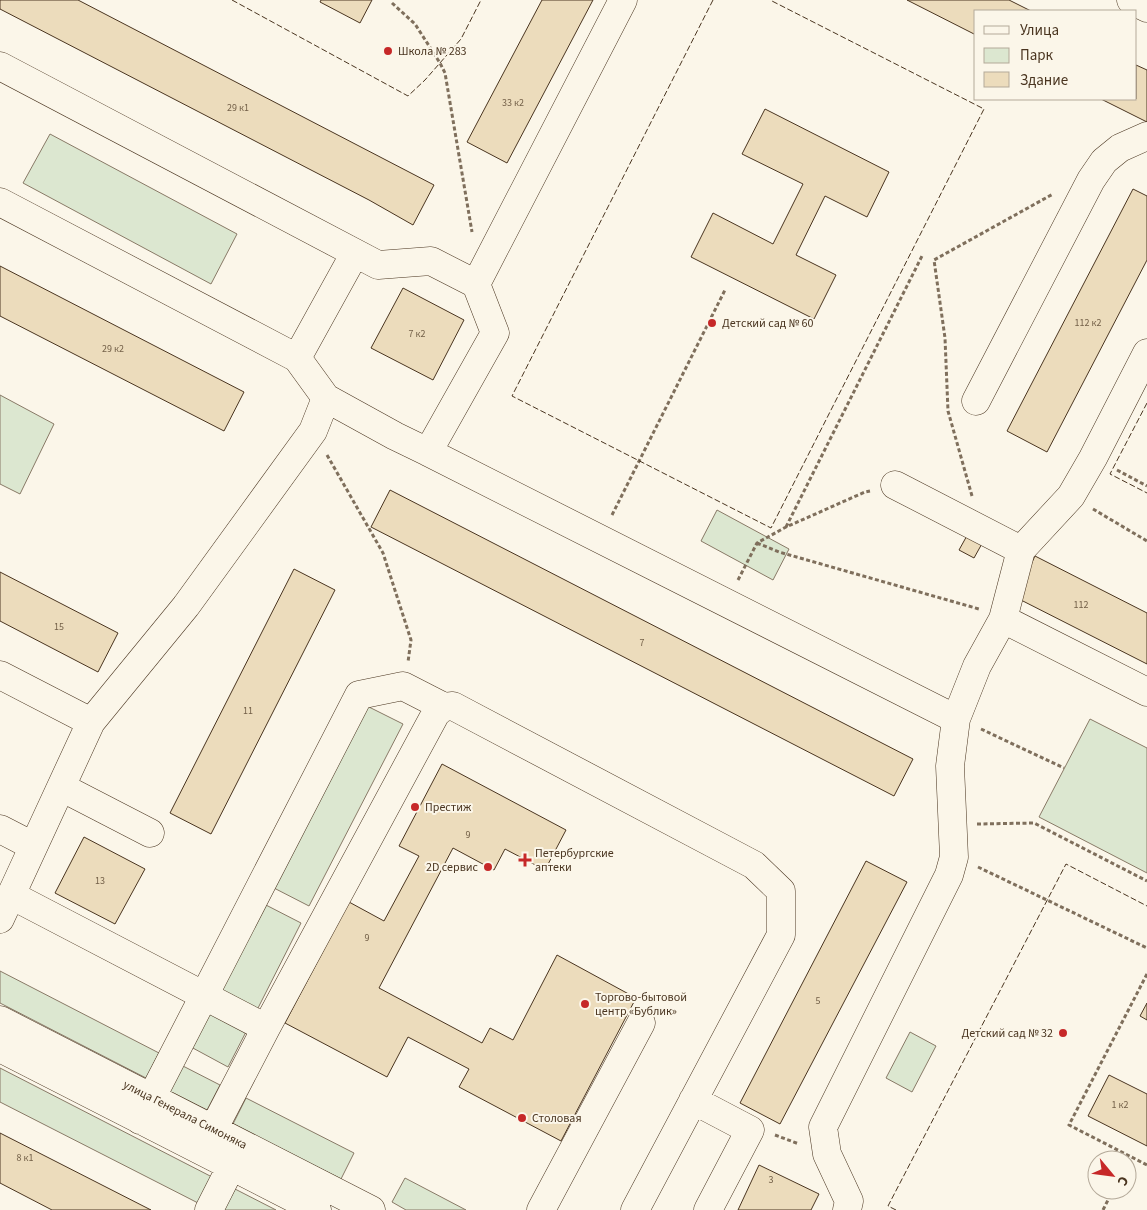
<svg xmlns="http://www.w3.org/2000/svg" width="1147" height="1210" font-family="'Source Sans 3',sans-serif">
<rect width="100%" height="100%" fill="#fbf6e9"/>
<path fill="#dce7d0" stroke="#887966" d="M50 134 237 234 211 284 23 183Z
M0 395 54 424 20 494 0 484Z
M717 510 789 549 773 580 701 541Z
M365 705 403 724 309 906 272 887Z
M1090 719 1147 748V873L1039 817Z
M264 904 301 923 257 1010 220 991Z
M0 971 159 1053 146 1078 0 1003Z
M211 1009 248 1028 228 1067 191 1047Z
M910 1032 936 1046 912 1092 886 1078Z
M181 1065 220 1085 207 1110 169 1091Z
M0 1068 214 1178 200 1204 0 1102Z
M246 1098 354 1153 341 1179 233 1124Z
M405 1178 466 1210H406L392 1202Z
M235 1189 276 1210H224Z"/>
<path fill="#ecdcbc" stroke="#4a3520" d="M0 0H78L434 185 413 225 369 200 0 9Z
M321 0H372L360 23 320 2Z
M542 0H593L507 163 467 142Z
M907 0H1009L1031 11H976V35Z
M1136 65 1147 70V122L1101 99H1136Z
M765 109 889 172 867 217 825 196 796 255 836 275 814 319 691 257 713 213 773 244 803 184 742 154Z
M1133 189 1147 196V260L1047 452 1007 431Z
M0 266 244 392 224 431 0 316Z
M403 288 464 320 433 380 371 348Z
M390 490 913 759 894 796 371 527Z
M969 532 984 540 974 558 959 550Z
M1035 556 1147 613V664L1015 597Z
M294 569 335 590 211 834 170 813Z
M0 572 118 633 98 672 0 621Z
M442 764 566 830 545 870 505 849 494 870 453 848 379 988 482 1043 490 1028 513 1040 557 955 636 998 561 1141 459 1087 469 1069 408 1037 387 1077 285 1023 349 902 384 921 419 856 399 846Z
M84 837 145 869 115 924 55 893Z
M866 861 907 882 780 1124 740 1103Z
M1147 1003V1020L1140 1016Z
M1109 1075 1147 1094V1146L1088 1116Z
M0 1133 151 1210H52L0 1183Z
M759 1165 819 1194 811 1210H738Z"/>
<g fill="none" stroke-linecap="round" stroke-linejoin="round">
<defs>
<path id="minor" d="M1131 0 1147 8
M0 66 378 265 431 261 476 284 623 0
M0 202 297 358 326 398 395 436 428 452
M476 284 495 333 428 452 956 719 950 766 954 857 949 875 823 1127 827 1154 849 1201 847 1210
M1147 353 1093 458 1071 496 1021 550 1003 619 1147 692
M297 358 355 253
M976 401 1091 180 1104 161 1120 148 1147 136
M895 485 1021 550
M0 675 91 722 186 606 313 431 326 398
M956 719 977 666 1003 619
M61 787 150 833
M0 829 33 846
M11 895 266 1028
M0 919 91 722
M0 1020 371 1210
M0 1048 317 1210
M693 1100 750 1130 708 1210
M140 1120 359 695 403 686 444 707
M202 1151 266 1028 436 713 444 707 453 706 754 865 781 891V935L635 1210
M209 1210 240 1149
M541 1210 641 1023"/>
</defs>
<use href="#minor" stroke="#4a3520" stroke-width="29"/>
<path stroke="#7f6f5c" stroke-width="3" stroke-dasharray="4 2.5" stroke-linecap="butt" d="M392 3 415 24 440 63 445 73 472 232
M327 455 383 553 411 640 408 662
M1117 470 1147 486
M972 496 948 411 945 338 934 260 1053 194
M1093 509 1147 541
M612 515 725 290
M786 527 923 254
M757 543 779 552 979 609
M738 580 757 543 786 527 865 492 870 491
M981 729 1064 768
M977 824 1034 823 1147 881
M978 867 1147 948
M1147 974 1069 1125 1147 1165
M775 1135 799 1144
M1127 1163 1130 1157
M1103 1210 1113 1190"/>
<use href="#minor" stroke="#fbf6e9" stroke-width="28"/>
<path stroke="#4a3520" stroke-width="1" stroke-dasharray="6 2.5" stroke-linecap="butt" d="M232 0 408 96 425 80 461 39 481 0
M713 0 512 396 771 528 984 109 770 0
M1147 403 1110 474 1147 493
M896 1210 888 1206 1066 864 1147 906"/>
</g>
<g fill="#c62828" stroke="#fbf6e9" stroke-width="2">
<circle cx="388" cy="51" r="5"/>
<circle cx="712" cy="323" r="5"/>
<circle cx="415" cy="807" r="5"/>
<path d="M522.5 852.5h5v5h5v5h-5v5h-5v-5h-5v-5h5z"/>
<circle cx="488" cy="867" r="5"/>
<circle cx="585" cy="1004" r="5"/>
<circle cx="1063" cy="1033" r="5"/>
<circle cx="522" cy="1118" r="5"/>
</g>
<g text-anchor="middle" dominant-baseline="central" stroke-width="4" stroke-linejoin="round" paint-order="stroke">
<g font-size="10" fill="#725f47">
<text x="513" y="103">33 к2</text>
<text x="238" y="108">29 к1</text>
<text x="1088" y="323">112 к2</text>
<text x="417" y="334">7 к2</text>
<text x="113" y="349">29 к2</text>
<text x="1081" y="605">112</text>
<text x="59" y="627">15</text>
<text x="642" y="643">7</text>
<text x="248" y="711">11</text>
<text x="468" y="835">9</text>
<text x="100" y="881">13</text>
<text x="367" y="938">9</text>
<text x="818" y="1001">5</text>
<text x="1120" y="1105">1 к2</text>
<text x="25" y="1158">8 к1</text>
<text x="771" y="1180">3</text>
</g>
<g font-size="12" fill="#4a3520" stroke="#fbf6e9" text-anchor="start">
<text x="398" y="51">Школа № 283</text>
<text x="722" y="323">Детский сад № 60</text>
<text x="425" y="807">Престиж</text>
<text x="535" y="853">Петербургские<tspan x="535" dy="14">аптеки</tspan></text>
<text x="478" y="867" text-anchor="end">2D сервис</text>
<text x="595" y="997">Торгово-бытовой<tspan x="595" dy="14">центр «Бублик»</tspan></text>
<text x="1053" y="1033" text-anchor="end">Детский сад № 32</text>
<text x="532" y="1118">Столовая</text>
</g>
<g font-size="12" fill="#4a3520" stroke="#fbf6e9">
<text transform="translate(185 1115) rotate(27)">улица Генерала Симоняка</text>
</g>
</g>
<rect x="974" y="10" width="162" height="90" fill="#fbf6e9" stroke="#b4a999"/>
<rect x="984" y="26" width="25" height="8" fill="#fbf6e9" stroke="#b4a999"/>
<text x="1020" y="35" font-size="15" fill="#4a3520">Улица</text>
<rect x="984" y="48" width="25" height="15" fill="#dce7d0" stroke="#b4a999"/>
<text x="1020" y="60" font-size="15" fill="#4a3520">Парк</text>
<rect x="984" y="72" width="25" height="15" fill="#ecdcbc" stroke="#b4a999"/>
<text x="1020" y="85" font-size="15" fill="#4a3520">Здание</text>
<g transform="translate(1112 1175) rotate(119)"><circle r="24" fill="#fbf6e9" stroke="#b4a999"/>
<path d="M0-4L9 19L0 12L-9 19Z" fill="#c62828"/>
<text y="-8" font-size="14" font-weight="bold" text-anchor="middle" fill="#4a3520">С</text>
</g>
</svg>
